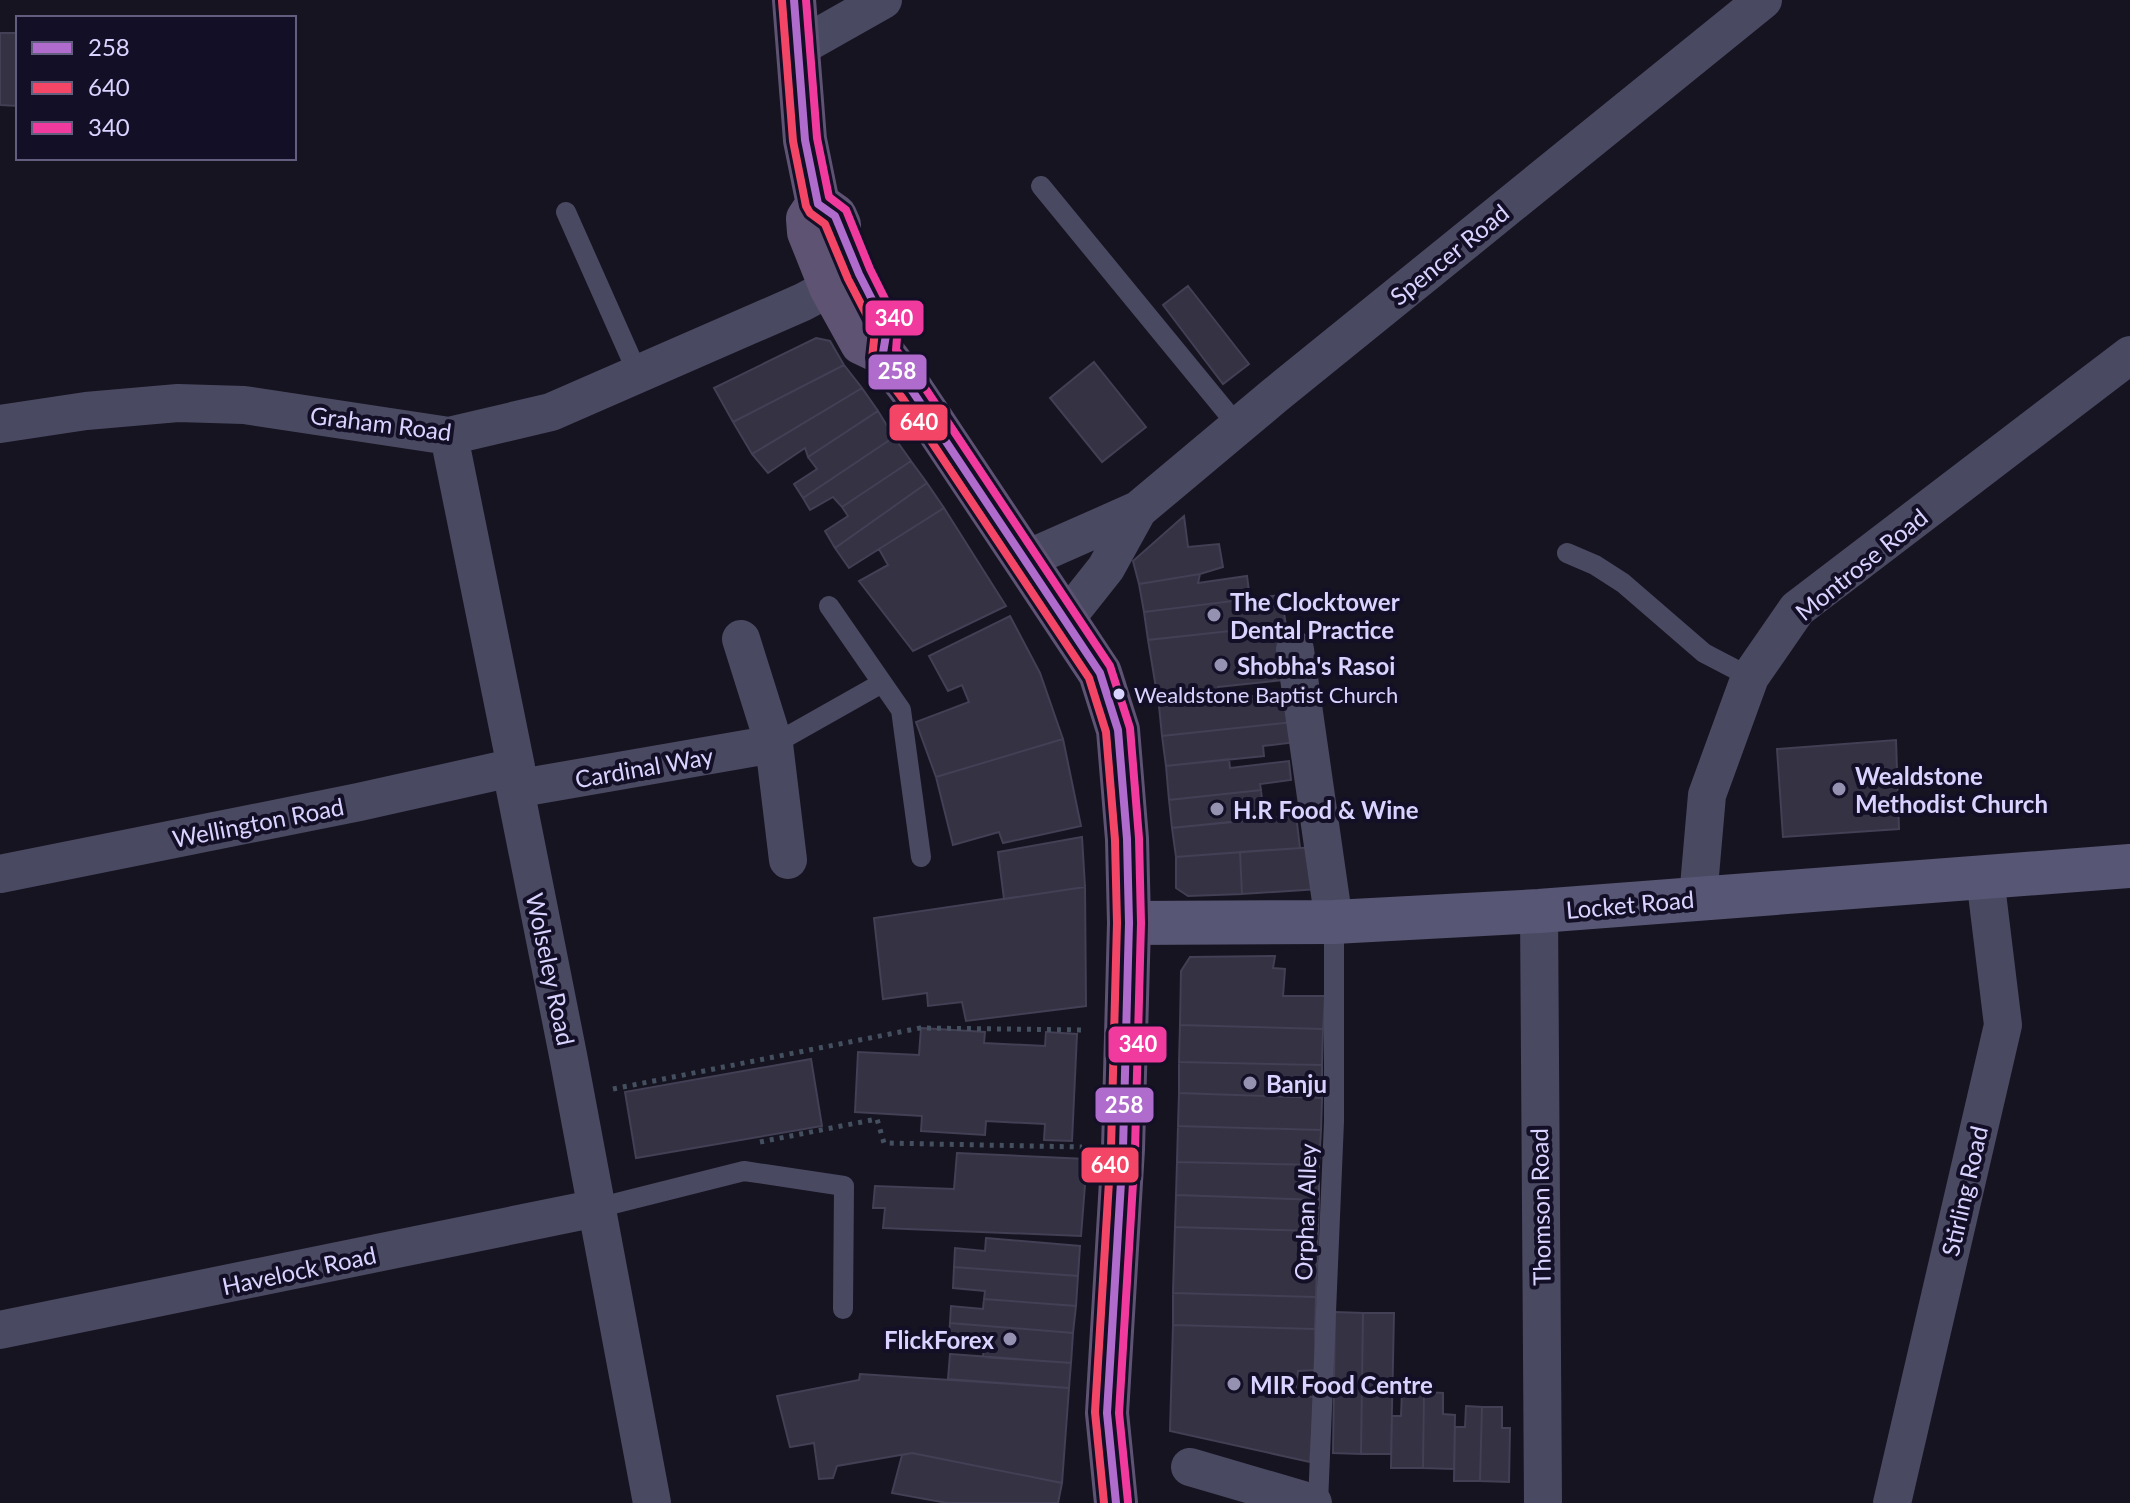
<svg xmlns="http://www.w3.org/2000/svg" width="2130" height="1503" font-family="Lato,sans-serif">
<rect width="100%" height="100%" fill="#161421"/>
<path fill="#343243" stroke="#433f54" stroke-width="2" d="M0 33H18V106L0 105Z
M1188 286 1249 364 1223 384 1163 305Z
M816 338 830 341 844 365 733 422 714 388Z
M1094 362 1146 427 1102 462 1050 398Z
M844 365 862 388 752 454 733 422Z
M862 388 878 411 808 457 805 448 768 473 752 454Z
M878 411 894 437 803 498 794 484 817 469 808 457Z
M894 437 911 461 842 507 833 497 810 510 803 498Z
M911 461 927 483 835 548 825 531 848 516 842 507Z
M927 483 944 508 849 568 835 548Z
M944 508 1006 606 913 651 859 581 888 565 879 549Z
M1184 516 1188 547 1219 544 1223 567 1200 574 1139 584 1133 561Z
M1200 574 1198 583 1247 576 1250 599 1144 612 1139 584Z
M1281 595 1286 625 1148 640 1144 612Z
M1010 616 1040 673 1063 739 936 777 916 722 969 702 962 685 948 691 929 656Z
M1286 625 1292 679 1218 687 1219 700 1159 706 1148 640Z
M1291 692 1294 722 1162 736 1159 706Z
M1294 722 1297 742 1263 746 1264 756 1166 766 1162 736Z
M1063 739 1081 826 1003 843 999 832 953 845 936 777Z
M1896 740 1899 829 1783 837 1777 749Z
M1229 759 1230 768 1289 761 1291 780 1260 784 1261 790 1169 800 1166 766Z
M1261 790 1264 819 1172 828 1169 800Z
M1296 815 1300 848 1176 857 1172 828Z
M1082 837 1085 887 1004 899 998 852Z
M1315 847 1319 889 1242 894 1240 852Z
M1240 852 1242 894 1188 896 1176 888V857Z
M1085 887 1086 1006 966 1021 962 1002 928 1006 927 993 883 999 874 918Z
M1275 956 1273 968 1285 969 1283 996H1325L1323 1029 1180 1025 1181 971 1190 957Z
M1180 1025 1323 1029 1322 1065 1179 1062Z
M921 1028 985 1032 984 1043 1045 1046 1046 1032 1077 1034 1072 1141 1044 1140 1045 1124 986 1121 985 1135 921 1131 922 1116 855 1112 858 1052 919 1055Z
M811 1059 822 1126 636 1158 625 1092Z
M1179 1062 1322 1065V1098L1179 1093Z
M1179 1093 1322 1098 1321 1130 1178 1126Z
M1178 1126 1321 1130 1319 1165 1177 1162Z
M957 1153 1087 1159 1081 1236 883 1228 885 1208H873L875 1186 954 1189Z
M1177 1162 1319 1165V1200L1176 1195Z
M1176 1195 1319 1200 1318 1231 1175 1227Z
M1175 1227 1318 1231 1316 1297 1173 1293Z
M986 1238 1080 1246 1078 1276 954 1267 955 1248 985 1251Z
M954 1267 1078 1276 1076 1306 984 1299 985 1291 953 1288Z
M1173 1293 1316 1297 1315 1329 1173 1325Z
M984 1299 1076 1306 1073 1333 950 1323 951 1306 983 1309Z
M1335 1312 1363 1313 1361 1454 1333 1453Z
M1363 1313H1394L1391 1454H1361Z
M950 1323 1073 1333 1071 1363 983 1357 984 1346 948 1344Z
M1173 1325 1315 1329 1316 1370 1298 1371 1295 1396 1315 1397 1310 1462 1170 1431Z
M950 1354 1071 1363 1069 1388 948 1379Z
M860 1374 1069 1388 1062 1483 912 1453 837 1466 833 1478 819 1479 814 1443 790 1447 777 1396 859 1380Z
M1402 1392H1424L1423 1468H1391L1392 1416H1401Z
M1424 1392 1443 1393V1414L1455 1415 1454 1469 1423 1468Z
M1466 1406 1482 1407 1480 1481H1454L1455 1427H1465Z
M1482 1407H1502V1428H1510L1509 1482 1480 1481Z
M912 1453 1062 1483 1058 1503H947L892 1493 902 1455Z"/>
<g fill="none" stroke-linecap="round" stroke-linejoin="round">
<path stroke="#44505f" stroke-width="5" stroke-dasharray="4 6" stroke-linecap="butt" d="M613 1089 920 1028 1085 1030
M760 1142 877 1119 884 1143 1082 1147"/>
<path stroke="#4a4962" stroke-width="20" d="M1041 186 1238 426
M566 212 638 374
M1567 553 1595 565 1623 583 1704 653 1750 677
M829 606 901 710 921 857
M774 744 882 683
M597 1208 744 1171 844 1186 843 1309
M1318 1503 1334 1121V922"/>
<path stroke="#4a4962" stroke-width="38" d="M798 48 883 0
M0 424 86 411 178 403 244 405 449 436 551 412 803 302 831 287
M449 436 516 767 515 789 568 1055 652 1503
M1025 560 1138 510 1274 396 1763 0
M1064 621 1106 568 1138 510
M741 639 774 744
M1295 650 1334 922
M515 789 774 744 788 860
M0 874 359 802 516 767
M1698 898 1707 795 1750 677 1797 609 2130 355
M1539 911 1543 1503
M0 1330 597 1208
M1190 1467 1313 1503
M1892 1503 2003 1025 1985 877"/>
<path stroke="#575674" stroke-width="44" d="M1129 923 1334 922 1539 911 2130 866"/>
<path stroke="#5e5373" stroke-width="44" d="M794 0 805 140 818 204 835 216 839 225
M818 204 808 219 809 232 831 287 862 343 883 353 913 392 1025 560 1100 673 1118 730 1127 839 1129 923 1123 1149 1107 1413 1116 1503"/>
<defs>
<path id="bus-1" d="M794 0 805 140 818 204 835 216 859 274 887 329 883 353 913 392 1100 673 1118 730 1127 839 1129 923 1123 1149 1107 1413 1116 1503"/>
<path id="bus-2" d="M782 1 793 141 806 206 810 213 825 224 848 279 875 331 872 358 903 399 1089 678 1106 732 1115 840 1117 923 1111 1148 1095 1412 1104 1503"/>
<path id="bus-3" d="M806 0 817 138 829 197 846 210 870 269 898 325 896 350 923 385 1110 666 1130 728 1139 838 1141 923 1135 1150 1119 1413 1128 1502"/>
</defs>
<use href="#bus-1" stroke="#130f26" stroke-width="14"/>
<use href="#bus-2" stroke="#130f26" stroke-width="14"/>
<use href="#bus-3" stroke="#130f26" stroke-width="14"/>
<use href="#bus-1" stroke="#b06ccc" stroke-width="8"/>
<use href="#bus-2" stroke="#f34667" stroke-width="8"/>
<use href="#bus-3" stroke="#f13a9d" stroke-width="8"/>
</g>
<g fill="#9591b1" stroke="#130f26" stroke-width="3">
<circle cx="1214" cy="615" r="8"/>
<circle cx="1221" cy="665" r="8"/>
<circle cx="1839" cy="789" r="8"/>
<circle cx="1217" cy="809" r="8"/>
<circle cx="1250" cy="1083" r="8"/>
<circle cx="1010" cy="1339" r="8"/>
<circle cx="1234" cy="1384" r="8"/>
</g>
<circle fill="#d9d4ff" stroke="#130f26" stroke-width="3" cx="1119" cy="694" r="7"/>
<g text-anchor="middle" dominant-baseline="central" stroke-width="8" stroke-linejoin="round" paint-order="stroke">
<g font-size="22" fill="#d9d4ff" stroke="#130f26" text-anchor="start">
<text x="1134" y="694">Wealdstone Baptist Church</text>
</g>
<g font-size="24" fill="#d9d4ff" stroke="#130f26">
<text transform="translate(1449 254) rotate(-39)">Spencer Road</text>
<text transform="translate(381 423) rotate(7)">Graham Road</text>
<text transform="translate(1861 564) rotate(-39)">Montrose Road</text>
<text transform="translate(644 767) rotate(-10)">Cardinal Way</text>
<text transform="translate(258 822) rotate(-11)">Wellington Road</text>
<text transform="translate(1630 904) rotate(-5)">Locket Road</text>
<text transform="translate(551 969) rotate(78)">Wolseley Road</text>
<text transform="translate(1964 1191) rotate(-77)">Stirling Road</text>
<text transform="translate(1540 1207) rotate(-91)">Thomson Road</text>
<text transform="translate(1305 1212) rotate(-88)">Orphan Alley</text>
<text transform="translate(299 1270) rotate(-12)">Havelock Road</text>
</g>
<g font-size="24" font-weight="bold" fill="#d9d4ff" stroke="#130f26" text-anchor="start">
<text x="1230" y="601">The Clocktower<tspan x="1230" dy="28">Dental Practice</tspan></text>
<text x="1237" y="665">Shobha's Rasoi</text>
<text x="1855" y="775">Wealdstone<tspan x="1855" dy="28">Methodist Church</tspan></text>
<text x="1233" y="809">H.R Food &amp; Wine</text>
<text x="1266" y="1083">Banju</text>
<text x="994" y="1339" text-anchor="end">FlickForex</text>
<text x="1250" y="1384">MIR Food Centre</text>
</g>
</g>
<g stroke="#130f26" stroke-width="3">
<rect x="864" y="299" width="61" height="38" rx="8" fill="#f13a9d"/>
<rect x="867" y="353" width="61" height="38" rx="8" fill="#b06ccc"/>
<rect x="888" y="403" width="61" height="39" rx="8" fill="#f34667"/>
<rect x="1107" y="1025" width="61" height="39" rx="8" fill="#f13a9d"/>
<rect x="1094" y="1086" width="61" height="38" rx="8" fill="#b06ccc"/>
<rect x="1080" y="1146" width="60" height="38" rx="8" fill="#f34667"/>
</g>
<g font-size="22" text-anchor="middle" font-weight="bold" fill="#fff">
<text x="894" y="326">340</text>
<text x="897" y="379">258</text>
<text x="919" y="430">640</text>
<text x="1138" y="1052">340</text>
<text x="1124" y="1113">258</text>
<text x="1110" y="1173">640</text>
</g>
<rect x="16" y="16" width="280" height="144" fill="#130f26" stroke="#625e7d" stroke-width="2"/>
<rect x="32" y="42" width="40" height="12" fill="#b06ccc" stroke="#625e7d" stroke-width="2"/>
<text x="88" y="56" font-size="24" fill="#d9d4ff">258</text>
<rect x="32" y="82" width="40" height="12" fill="#f34667" stroke="#625e7d" stroke-width="2"/>
<text x="88" y="96" font-size="24" fill="#d9d4ff">640</text>
<rect x="32" y="122" width="40" height="12" fill="#f13a9d" stroke="#625e7d" stroke-width="2"/>
<text x="88" y="136" font-size="24" fill="#d9d4ff">340</text>
</svg>
